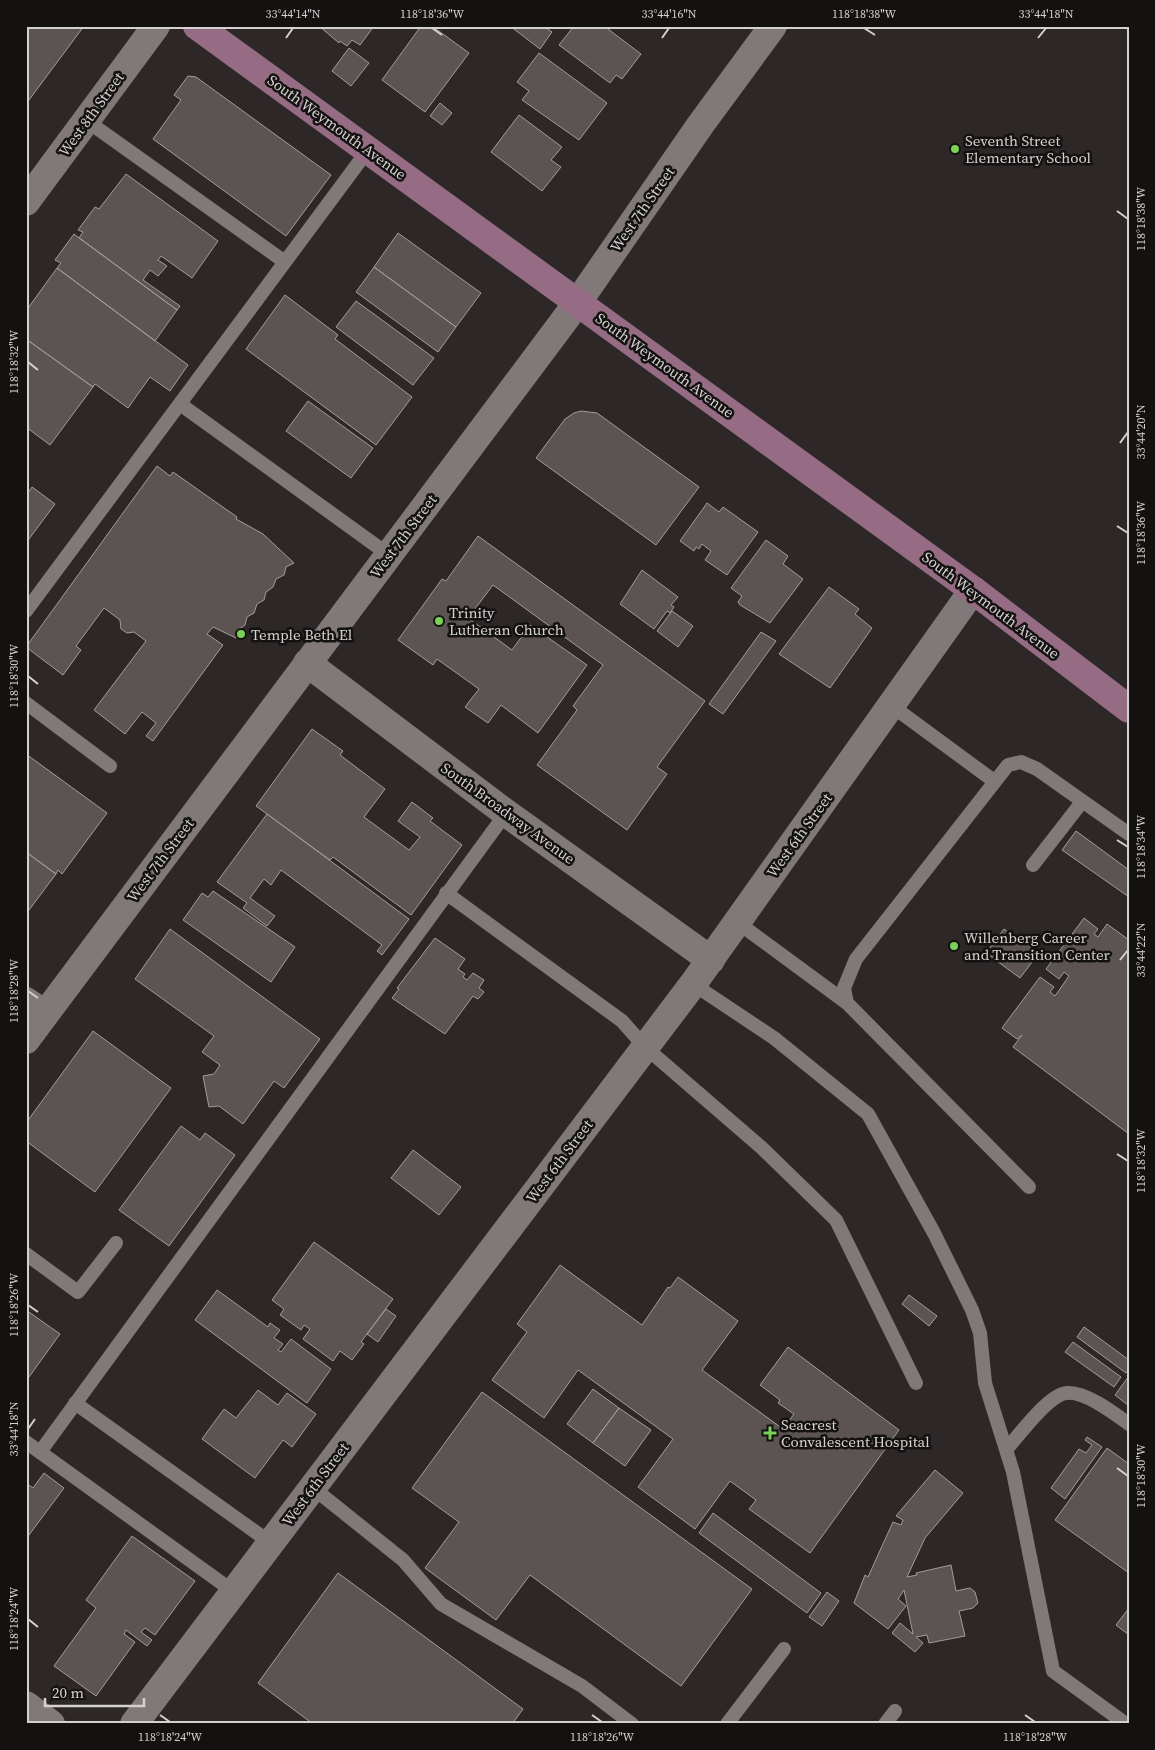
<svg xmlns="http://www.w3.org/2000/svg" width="1155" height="1750" font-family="'Source Serif 4',serif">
<rect width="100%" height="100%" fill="#2e2728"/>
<path fill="#5c5452" stroke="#a49c99" d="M26 26H84L26 104Z
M319 26H374L360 45 352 40 347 46 340 41 339 43Z
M421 26H432L469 53 425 112 382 80Z
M510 26H543L552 32 540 49Z
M574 26H604L641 54 622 79 616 75 610 83 559 45Z
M349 48 369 63 351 86 332 71Z
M539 53 607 103 579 140 522 100 529 91 517 82Z
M188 76 196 77 331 175 286 236 153 139 181 100 174 95Z
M440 103 452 113 442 125 430 116Z
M519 115 562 147 551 160 561 167 542 191 491 152Z
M126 174 218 241 192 278 161 256 158 260 167 266 158 276 150 270 143 280 180 306 177 310 79 238 83 232 78 230 95 207 99 209Z
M398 233 481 293 456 327 374 267Z
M74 234 177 310 155 341 57 268 61 263 55 260Z
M374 267 456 327 438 352 356 292Z
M57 268 188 365 170 391 150 377 128 408 95 384 93 387 26 339V311Z
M285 295 338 335 335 339 412 397 376 445 246 349Z
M356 301 434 358 413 385 336 327Z
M26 339 93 387 50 445 26 427Z
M308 401 373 448 351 478 286 431Z
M581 411 597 413 699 487 656 545 536 458 565 419 574 413Z
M157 466 170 476 173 472 237 517 236 519 263 534 294 563 286 567 284 575 276 579 273 587 266 592 264 600 257 604 254 613 247 617 245 625 238 630 236 638 213 627 207 634 223 645 153 741 146 736 156 723 142 712 125 734 94 710 146 641 134 632 127 633 121 629 120 620 104 608 76 646 81 650 63 675 26 647Z
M32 487 55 504 26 543V492L28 493Z
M707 503 719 512 723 507 758 532 727 575 705 560 711 551 702 544 699 549 696 547 694 551 680 541Z
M478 536 705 701 657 767 667 774 627 830 537 765 577 710 573 706 603 665 493 585 468 618 512 650 530 625 587 665 538 733 501 705 488 723 465 707 479 689 437 659 433 665 398 640 442 579 446 581Z
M766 540 788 556 783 564 803 579 770 623 740 605 738 602 742 596 731 588Z
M642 570 678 597 671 605 674 607 670 613 667 611 654 629 620 604Z
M829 587 859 609 855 614 872 628 830 688 779 654Z
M672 611 693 626 678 647 657 631Z
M761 632 776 641 723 714 709 704Z
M312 729 343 751 340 755 385 789 364 817 409 850 420 837 398 821 412 802 433 818 430 821 462 845 411 915 333 857 330 860 256 806Z
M26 754 107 813 62 874 58 870 56 874 26 852Z
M267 814 409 919 382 955 377 951 382 945 281 870 271 885 264 879 250 898 275 916 267 926 243 908 247 903 217 882Z
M1076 831 1129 870V897L1062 850Z
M26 852 56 874 26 914Z
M213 891 295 947 271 982 183 920 202 893 208 897Z
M1084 918 1098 929 1094 934 1098 937 1107 924 1129 940V1134L1013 1047 1022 1035 1017 1039 1002 1028 1040 977 1054 987 1050 992 1055 996 1069 976 1064 972 1059 979 1046 969Z
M170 929 320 1039 284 1088 274 1081 243 1124 219 1106 209 1107 203 1076 214 1074 220 1065 202 1052 214 1036 135 979Z
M1004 929 1039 953 1020 978 986 953Z
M435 938 465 959 458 969 465 974 463 977 467 980 473 973 484 980 479 988 484 992 478 999 473 996 445 1034 392 998 399 989 397 988Z
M93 1031 171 1088 95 1192 26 1141V1123Z
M181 1126 200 1140 205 1133 235 1155 169 1246 119 1210Z
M413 1150 461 1187 439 1215 391 1178Z
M314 1242 393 1299 361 1342 364 1344 352 1360 340 1351 333 1361 303 1339 310 1329 304 1325 301 1330 280 1315 284 1309 272 1300Z
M560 1265 642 1325 668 1287 670 1288 678 1277 738 1321 702 1370 783 1429 794 1414 778 1403 780 1400 760 1385 788 1347 899 1430 810 1553 749 1509 756 1500 730 1481 695 1529 638 1487 673 1439 578 1370 544 1418 492 1380 527 1332 517 1324Z
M217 1290 268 1327 270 1323 280 1330 274 1338 283 1344 278 1350 281 1352 291 1339 331 1369 307 1403 195 1320Z
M909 1295 937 1316 929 1326 902 1304Z
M386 1309 396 1316 378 1342 367 1334Z
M26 1310 60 1334 29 1377 26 1375Z
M1084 1327 1129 1360V1369L1126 1373 1077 1337Z
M1073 1342 1121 1377 1114 1387 1065 1352Z
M1129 1376V1406L1115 1395Z
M593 1389 619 1408 593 1443 567 1424Z
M258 1390 278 1405 287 1393 316 1414 292 1447 283 1440 255 1478 202 1439 224 1409 236 1418Z
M482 1392 752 1589 681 1686 530 1575 496 1620 425 1568 459 1522 412 1488Z
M619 1408 651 1430 625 1466 593 1443Z
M1087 1437 1102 1447 1065 1499 1051 1488 1079 1449 1086 1453 1092 1445 1085 1440Z
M1107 1448 1129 1464V1573L1055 1520Z
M935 1470 963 1493 925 1538 907 1577 917 1575 916 1573 951 1565 956 1591 970 1588 975 1592 978 1603 973 1608 959 1611 965 1636 929 1643 927 1635 916 1637 923 1643 915 1652 892 1633 900 1623 913 1634 904 1590 898 1599 906 1606 888 1629 854 1603 865 1575 868 1577 893 1522 901 1525 903 1520 896 1516Z
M44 1473 64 1488 26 1539V1483L33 1488Z
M713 1513 821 1593 807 1613 699 1533Z
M132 1536 195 1581 155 1635 145 1628 141 1632 152 1640 147 1646 126 1630 124 1634 135 1642 96 1696 54 1666 96 1608 86 1600Z
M338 1573 523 1709 512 1724H313L258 1683Z
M827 1592 839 1601 822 1626 809 1617Z
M1129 1608V1635L1116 1625Z"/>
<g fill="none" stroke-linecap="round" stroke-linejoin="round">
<path stroke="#807879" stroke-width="14" d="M87 121 285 262
M180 404 389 555
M26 611 368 150
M26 703 110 766
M892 706 994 781
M1033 865 1082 802
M446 893 622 1021 645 1047 762 1148 836 1220 916 1383
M737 922 847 1003
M693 984 774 1038 868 1114 934 1233 972 1310 980 1333 985 1383 1013 1472 1053 1671 1126 1724
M1029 1187 847 1003 844 988 856 959 1008 765 1021 762 1037 769 1129 834
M26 1254 78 1292 116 1243
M75 1403 271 1543
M26 1442 234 1592
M1006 1450C1019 1435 1049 1394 1067 1393 1085 1391 1115 1414 1129 1424
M40 1452 506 813
M313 1488 403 1560 441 1604 582 1686 632 1724
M727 1724 784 1649
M885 1724 895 1711"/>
<path stroke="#807879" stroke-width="28" d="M26 202 156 26
M578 302 701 124 773 26
M307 663 506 813 711 960
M26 1001 45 1014
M26 1705 51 1724"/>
<path stroke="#807879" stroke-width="28" d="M26 1040 578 302
M134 1724 693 984 973 590"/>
<path stroke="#956c83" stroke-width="28" d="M197 26 973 590 1129 709"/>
</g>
<path fill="none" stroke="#d5d1d1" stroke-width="2" d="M432 28 442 35M864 28 875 35M286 38 293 28M662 38 669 28M1038 38 1046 28M1117 211 1128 219M28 362 38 370M1120 443 1128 432M1117 526 1128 533M28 676 38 684M1117 840 1128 847M1120 960 1128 950M28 991 38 998M1117 1154 1128 1161M28 1305 38 1312M28 1429 35 1419M1117 1468 1128 1476M28 1619 38 1627M160 1715 170 1722M592 1715 602 1722M1025 1715 1035 1722"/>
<g fill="#79d157" stroke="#141111" stroke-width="2">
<circle cx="955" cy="149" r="5"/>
<circle cx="439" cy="621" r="5"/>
<circle cx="241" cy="634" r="5"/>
<circle cx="954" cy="946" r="5"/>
<path d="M767.5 1425.5h5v5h5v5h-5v5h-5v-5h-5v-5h5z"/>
</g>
<g text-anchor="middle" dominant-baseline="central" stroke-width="5" stroke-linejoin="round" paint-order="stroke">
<g font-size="15" fill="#d5d1d1" stroke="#141111">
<text transform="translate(91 114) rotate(-54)">West 8th Street</text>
<text transform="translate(337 127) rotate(36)">South Weymouth Avenue</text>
<text transform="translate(642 209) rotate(-55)">West 7th Street</text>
<text transform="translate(665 365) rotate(36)">South Weymouth Avenue</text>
<text transform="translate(403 536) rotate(-53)">West 7th Street</text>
<text transform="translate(991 605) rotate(37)">South Weymouth Avenue</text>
<text transform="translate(508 813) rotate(36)">South Broadway Avenue</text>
<text transform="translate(799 835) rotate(-54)">West 6th Street</text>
<text transform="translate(160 860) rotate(-53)">West 7th Street</text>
<text transform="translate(559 1161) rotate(-53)">West 6th Street</text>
<text transform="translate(315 1484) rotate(-53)">West 6th Street</text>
</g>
<g font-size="15" fill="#d5d1d1" stroke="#141111" text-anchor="start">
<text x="965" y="140">Seventh Street<tspan x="965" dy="17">Elementary School</tspan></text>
<text x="449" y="612">Trinity<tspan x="449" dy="17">Lutheran Church</tspan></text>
<text x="251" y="634">Temple Beth El</text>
<text x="964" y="937">Willenberg Career<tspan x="964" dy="17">and Transition Center</tspan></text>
<text x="781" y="1424">Seacrest<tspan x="781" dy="17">Convalescent Hospital</tspan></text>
</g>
</g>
<rect width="1155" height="1750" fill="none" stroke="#141111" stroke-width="55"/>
<path d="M45 1698v8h99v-8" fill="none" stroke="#d5d1d1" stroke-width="2.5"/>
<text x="52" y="1698" font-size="15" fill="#d5d1d1" stroke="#141111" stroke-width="4" paint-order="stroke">20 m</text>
<rect x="28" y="28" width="1100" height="1694" fill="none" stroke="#d5d1d1" stroke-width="2"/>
<g font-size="12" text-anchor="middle" fill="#d5d1d1">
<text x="293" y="18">33°44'14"N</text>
<text x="432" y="18">118°18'36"W</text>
<text x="669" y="18">33°44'16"N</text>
<text x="864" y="18">118°18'38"W</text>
<text x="1046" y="18">33°44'18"N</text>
<text transform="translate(1141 219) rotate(-90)" y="4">118°18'38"W</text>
<text transform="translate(14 362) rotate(-90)" y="4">118°18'32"W</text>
<text transform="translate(1141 432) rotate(-90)" y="4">33°44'20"N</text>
<text transform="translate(1141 533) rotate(-90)" y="4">118°18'36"W</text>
<text transform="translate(14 676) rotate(-90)" y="4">118°18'30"W</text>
<text transform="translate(1141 847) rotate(-90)" y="4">118°18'34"W</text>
<text transform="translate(1141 950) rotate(-90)" y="4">33°44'22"N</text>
<text transform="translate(14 991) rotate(-90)" y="4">118°18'28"W</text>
<text transform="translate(1141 1161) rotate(-90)" y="4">118°18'32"W</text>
<text transform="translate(14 1305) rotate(-90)" y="4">118°18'26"W</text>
<text transform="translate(14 1429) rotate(-90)" y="4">33°44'18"N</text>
<text transform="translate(1141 1476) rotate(-90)" y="4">118°18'30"W</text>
<text transform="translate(14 1619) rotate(-90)" y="4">118°18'24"W</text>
<text x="170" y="1741">118°18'24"W</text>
<text x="602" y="1741">118°18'26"W</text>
<text x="1035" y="1741">118°18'28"W</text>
</g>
</svg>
